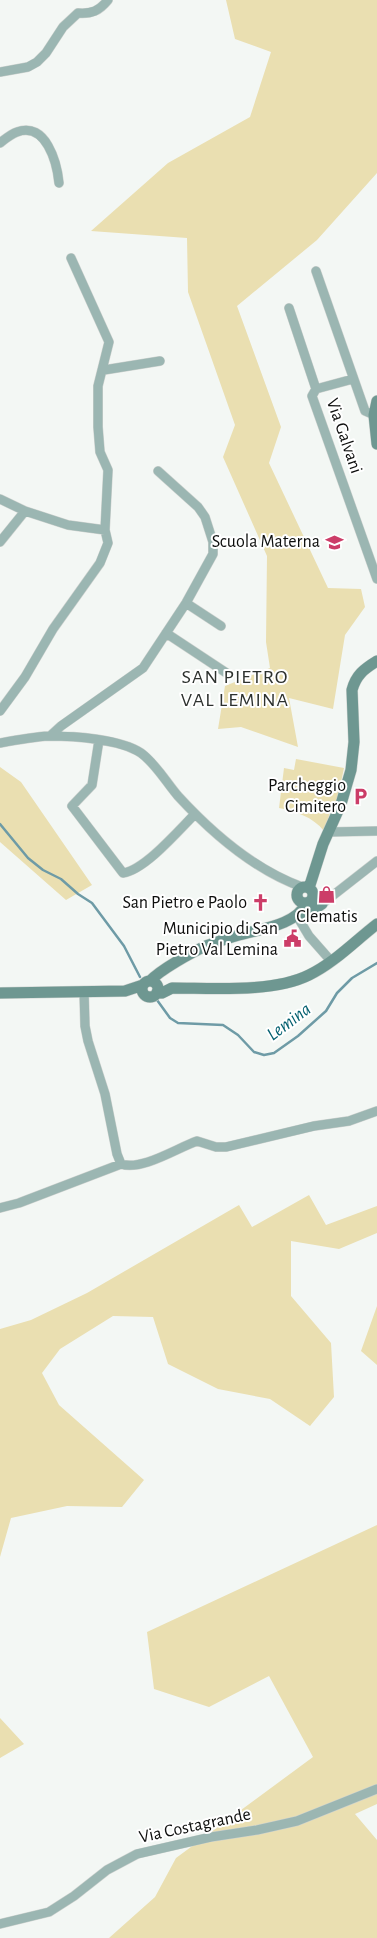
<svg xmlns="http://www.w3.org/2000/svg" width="377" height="1938" font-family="'Alegreya Sans',sans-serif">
<rect width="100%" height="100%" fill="#f3f7f4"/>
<path fill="#eadfb1" d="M226 0H377V173L317 240 237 306 281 427 269 463 328 588 361 589 365 607 345 635 333 709 289 698 298 747 241 727 218 729 225 686 270 668 266 642 267 556 223 457 235 425 188 292 187 238 91 231 168 163 250 117 271 52 235 39Z
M296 759 344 768 335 810H331L324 831C313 817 295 811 279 808L284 768 294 770Z
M0 767 21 782 92 885 66 900 0 842Z
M309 1195 326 1225 377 1206V1233L339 1249 291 1241V1296L331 1343 334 1397 310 1426 270 1399 218 1389 168 1364 153 1317 113 1316 60 1349 42 1373 59 1405 144 1480 122 1507 67 1506 11 1518 0 1557V1329L31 1320 87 1293 239 1205 252 1227Z
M377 1306V1365L361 1351Z
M377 1525V1804L355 1814 377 1840V1938H109L155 1897 176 1858 313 1757 269 1676 209 1707 154 1689 147 1632Z
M0 1718 24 1744 0 1758Z"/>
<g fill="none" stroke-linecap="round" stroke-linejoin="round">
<path stroke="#6e9ba6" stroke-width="2.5" d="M0 824 28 858 43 870 61 879 78 894 92 903 124 946 140 977
M157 1000 170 1018 178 1023 223 1025 238 1035 254 1052 264 1055 274 1053 298 1036 326 1011 337 993 352 978 377 963"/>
<defs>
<path id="street" d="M0 72 28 67 37 62 46 53 63 27 78 13C92 14 99 11 108 0
M0 143C5 139 11 134 17 132 46 121 57 163 59 183
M71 258 109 342 98 386V427L100 452 108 470 105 530
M316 271 365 411 374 415
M289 308 316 389
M104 370 160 361
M316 389 312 396 377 579
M316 389 353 379
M0 499 25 511 68 525 105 530 108 543 100 563 53 629 25 677 0 711
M0 542 25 511
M186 603 221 626
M166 633 228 674
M50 736 61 726 143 668 186 603 213 554V542L205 517 198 507 158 471
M99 740 92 785 72 806 123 873C145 870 179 830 195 814
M0 743C16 740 32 737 49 736 74 736 120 739 141 753 156 764 166 782 178 796 212 833 255 870 302 887
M329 832 377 831
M312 899 322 904 377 861
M297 916 309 936 331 961
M84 991 85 1026 88 1041 105 1094 117 1154 121 1164
M0 1208 19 1203 121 1164C142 1171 177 1148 197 1141L216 1147H226L314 1126 349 1121 377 1111
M0 1924 49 1912 74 1896 107 1870 137 1854 211 1837 257 1830 297 1821 377 1789"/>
<path id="secondary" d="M377 401 374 415 377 444
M297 895a8 8 0 1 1 16 0a8 8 0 1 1-16 0Z
M309 888 323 844 341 804 351 770 354 742 352 690C356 675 364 669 377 661
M298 916 307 914 322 904
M142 989a8 8 0 1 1 16 0a8 8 0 1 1-16 0Z
M150 981C160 970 192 952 206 946 217 942 228 938 239 935 260 929 297 925 306 903
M157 992 162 993 172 988C212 988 273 993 309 975 334 963 355 941 377 924
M0 993 125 991 143 985"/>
</defs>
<use href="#street" stroke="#ced2cf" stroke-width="10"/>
<use href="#secondary" stroke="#ced2cf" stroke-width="12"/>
<use href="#street" stroke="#9bb6b2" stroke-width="9"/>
<use href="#secondary" stroke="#6e9791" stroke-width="11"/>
</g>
<defs>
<symbol id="school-bare" viewBox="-9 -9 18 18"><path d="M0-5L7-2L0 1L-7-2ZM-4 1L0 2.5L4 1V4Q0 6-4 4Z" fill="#cc3d68" stroke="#fff" stroke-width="2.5" paint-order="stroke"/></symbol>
<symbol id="parking-bare" viewBox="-9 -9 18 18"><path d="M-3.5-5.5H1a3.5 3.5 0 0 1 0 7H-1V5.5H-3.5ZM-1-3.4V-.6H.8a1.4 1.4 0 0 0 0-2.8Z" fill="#cc3d68" stroke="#fff" stroke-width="2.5" paint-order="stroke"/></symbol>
<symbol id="shop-bare" viewBox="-9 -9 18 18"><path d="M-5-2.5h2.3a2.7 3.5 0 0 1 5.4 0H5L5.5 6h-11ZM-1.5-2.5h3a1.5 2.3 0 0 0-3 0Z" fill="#cc3d68" stroke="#fff" stroke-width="2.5" paint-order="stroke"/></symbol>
<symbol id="church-bare" viewBox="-9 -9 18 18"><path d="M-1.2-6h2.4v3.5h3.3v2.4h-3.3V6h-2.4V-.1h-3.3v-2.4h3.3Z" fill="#cc3d68" stroke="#fff" stroke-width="2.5" paint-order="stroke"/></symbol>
<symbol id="civic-bare" viewBox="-9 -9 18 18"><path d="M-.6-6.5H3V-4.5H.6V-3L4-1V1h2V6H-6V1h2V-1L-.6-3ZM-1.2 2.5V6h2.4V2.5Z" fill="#cc3d68" stroke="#fff" stroke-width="2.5" paint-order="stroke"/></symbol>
</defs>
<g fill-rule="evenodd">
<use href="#school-bare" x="322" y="530" width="25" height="25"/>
<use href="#parking-bare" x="348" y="784" width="25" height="25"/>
<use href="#shop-bare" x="314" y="882" width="25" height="25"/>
<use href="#church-bare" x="248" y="890" width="25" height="25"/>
<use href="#civic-bare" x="280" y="926" width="25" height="25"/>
</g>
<g text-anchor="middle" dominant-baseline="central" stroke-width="4" stroke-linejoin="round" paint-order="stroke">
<g font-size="18" fill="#0d0e0d" stroke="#fff">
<text transform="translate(344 436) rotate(71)">Via Galvani</text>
<text transform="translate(195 1826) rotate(-12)">Via Costagrande</text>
</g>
<g font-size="18" fill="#0d0e0d" stroke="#fff" text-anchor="end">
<text x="320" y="542">Scuola Materna</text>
<text x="346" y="786">Parcheggio<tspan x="346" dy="21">Cimitero</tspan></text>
<text x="247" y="903">San Pietro e Paolo</text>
<text x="327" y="917" text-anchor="middle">Clematis</text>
<text x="278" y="929">Municipio di San<tspan x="278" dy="21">Pietro Val Lemina</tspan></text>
</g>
<g font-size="19" font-style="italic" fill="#046070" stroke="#fff">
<text transform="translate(289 1022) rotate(-37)">Lemina</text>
</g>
<g font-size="20" letter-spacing="1" fill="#2d312e" stroke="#fff">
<text x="235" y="677">SAN PIETRO<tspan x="235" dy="23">VAL LEMINA</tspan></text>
</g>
</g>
</svg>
